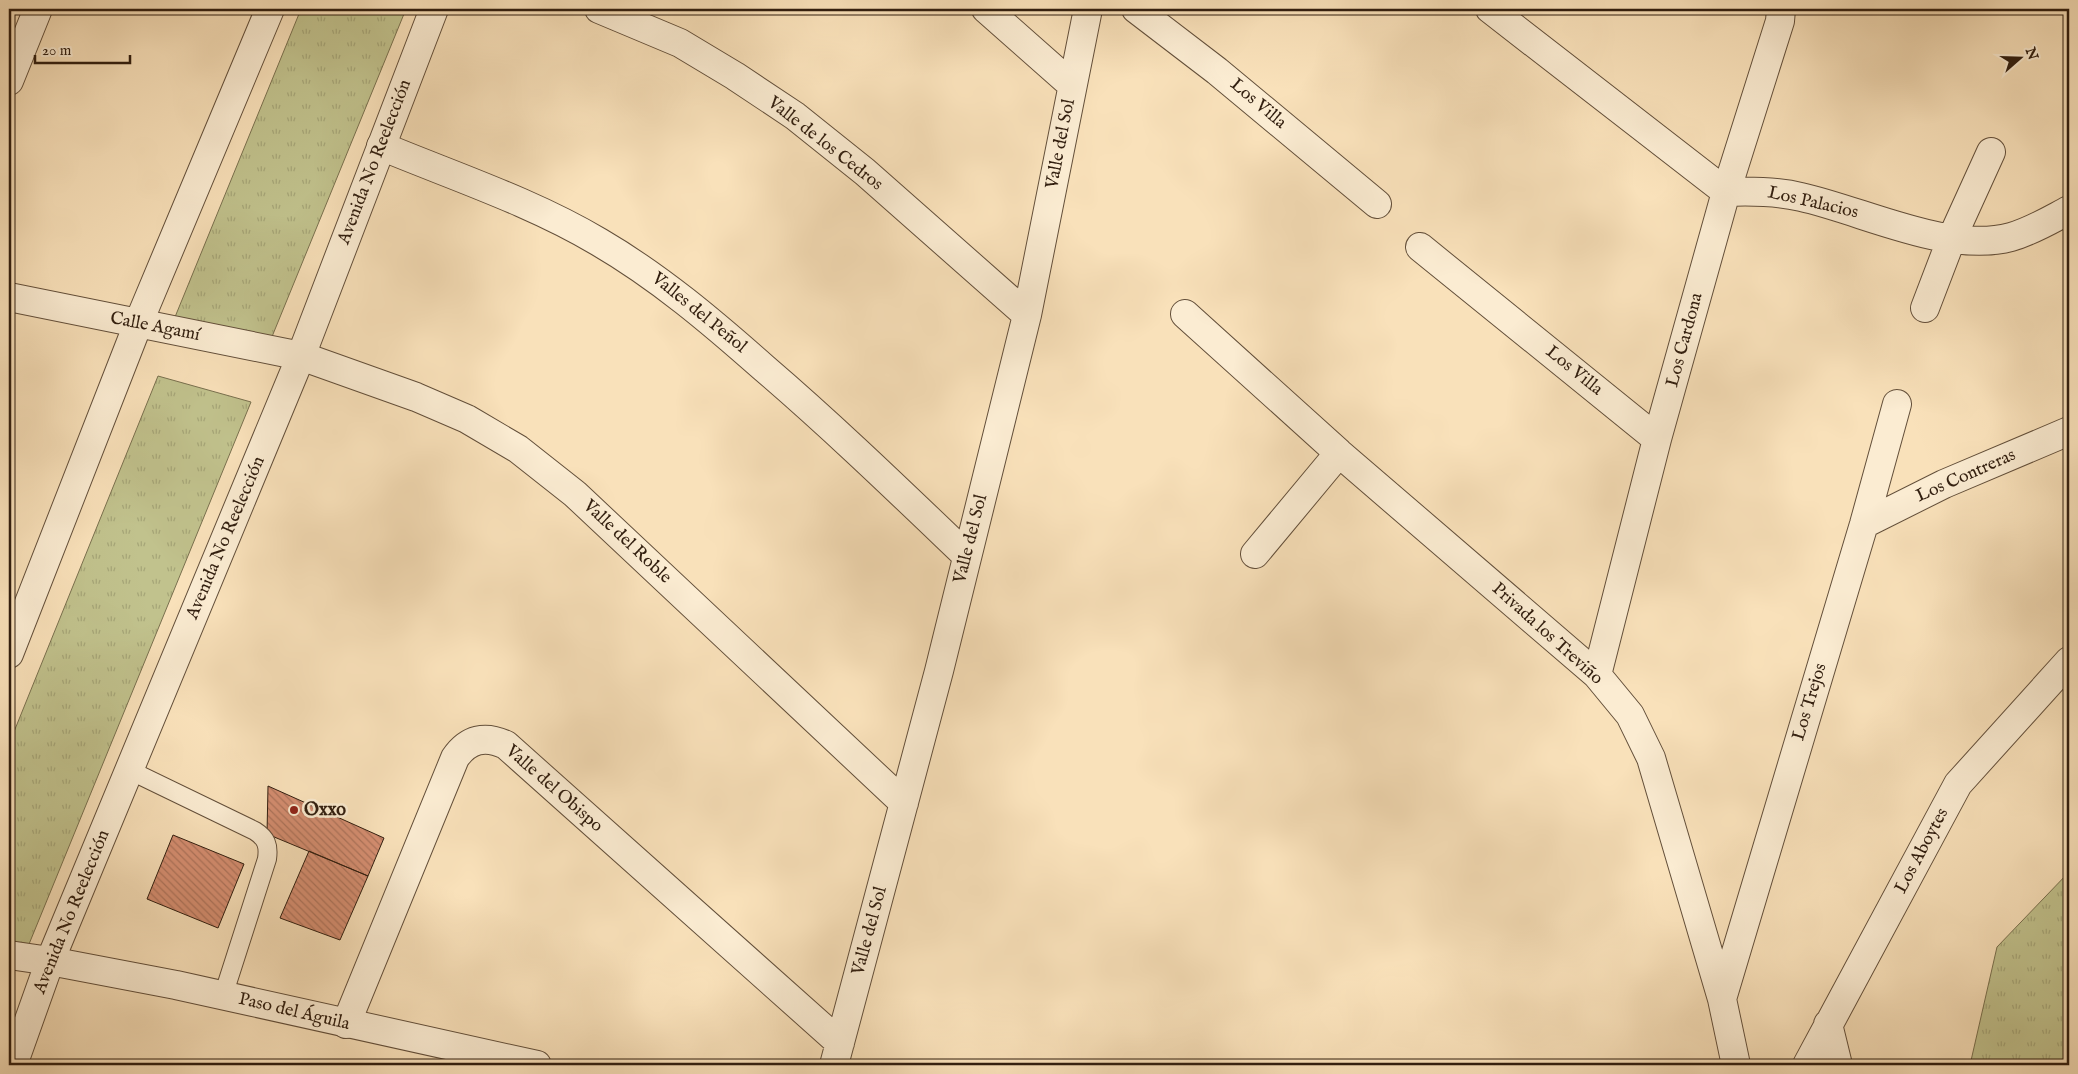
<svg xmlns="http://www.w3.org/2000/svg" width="2078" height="1074" font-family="'IM FELL English',serif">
<defs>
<pattern id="grass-tufts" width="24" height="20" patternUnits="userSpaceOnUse" patternTransform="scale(1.25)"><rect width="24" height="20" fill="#c1c28d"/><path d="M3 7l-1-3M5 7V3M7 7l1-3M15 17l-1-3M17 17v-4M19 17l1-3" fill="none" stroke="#a6a678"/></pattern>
<pattern id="building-back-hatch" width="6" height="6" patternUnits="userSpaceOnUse" patternTransform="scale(1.25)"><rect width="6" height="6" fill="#d58e71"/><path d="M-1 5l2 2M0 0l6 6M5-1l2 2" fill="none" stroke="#ad735b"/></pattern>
</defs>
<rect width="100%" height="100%" fill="#f9e1ba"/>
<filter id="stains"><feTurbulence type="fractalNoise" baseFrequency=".004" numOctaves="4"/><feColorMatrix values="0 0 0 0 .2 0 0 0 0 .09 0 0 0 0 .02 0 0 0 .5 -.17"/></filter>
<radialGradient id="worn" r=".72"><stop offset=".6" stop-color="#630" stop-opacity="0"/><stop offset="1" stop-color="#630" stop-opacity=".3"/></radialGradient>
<path fill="url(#grass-tufts)" stroke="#79704e" d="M301 9H406L269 344 175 317Z
M158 376 251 402 27 949 9 944V744Z
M2069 872V1065H1970L1997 947Z"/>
<path fill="url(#building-back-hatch)" stroke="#311e0f" d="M268 786 384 838 368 876 267 834Z
M173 835 244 864 218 928 147 899Z
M309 851 368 876 340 940 280 918Z"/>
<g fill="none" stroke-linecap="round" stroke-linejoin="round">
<defs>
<path id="service" d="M129 770 255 831C266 838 269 845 267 859L223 996"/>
<path id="minor" d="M599 9 680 43 735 76 795 116 865 172 1027 315
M986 9 1072 85
M1136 9 1217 71 1377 204
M1490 9 1726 192C1751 191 1776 191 1801 197 1864 211 1948 254 2011 237 2032 231 2050 220 2069 210
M9 81 38 9
M381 146C453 176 532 202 599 242 659 277 712 322 764 368 834 428 900 492 967 556
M1420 247 1657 439
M1925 308 1951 240 1991 152
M1185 314 1339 453 1597 675 1630 715 1651 758 1722 999 1736 1065
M301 356 416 397 467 419 518 449 575 494 904 803
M1864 524 1944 484 2069 431
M1255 554 1339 453
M9 654 138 324 270 9
M1597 675 1657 439 1726 192 1780 21 1781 9
M9 955 50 961
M1722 999 1864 524 1897 404
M346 1024 455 758C468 739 485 735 506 745L840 1043
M1828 1024 1838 1065
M834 1065 939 671 1027 315 1088 9
M1807 1065 1958 784 2069 661"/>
<path id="tertiary" d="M9 297 301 356
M50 961 176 985 537 1065
M13 1065 50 961 301 356 434 9"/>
</defs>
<use href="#service" stroke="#634f3a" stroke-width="20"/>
<use href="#minor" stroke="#634f3a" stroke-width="30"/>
<use href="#tertiary" stroke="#634f3a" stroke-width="30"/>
<use href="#service" stroke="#fbecd2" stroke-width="18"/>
<use href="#minor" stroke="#fbecd2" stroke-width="28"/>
<use href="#tertiary" stroke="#fbecd2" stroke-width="28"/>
</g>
<circle fill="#8f2418" stroke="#fbecd2" stroke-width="2" cx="294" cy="810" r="5"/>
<g text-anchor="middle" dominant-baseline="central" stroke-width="5" stroke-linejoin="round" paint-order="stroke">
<g font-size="18" fill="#311e0f" stroke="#fbecd2">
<text transform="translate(1258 104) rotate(40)">Los Villa</text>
<text transform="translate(825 144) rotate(38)">Valle de los Cedros</text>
<text transform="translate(1061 144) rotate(-79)">Valle del Sol</text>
<text transform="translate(375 162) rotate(-69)">Avenida No Reelección</text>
<text transform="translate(1813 203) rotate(13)">Los Palacios</text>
<text transform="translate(699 313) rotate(39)">Valles del Peñol</text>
<text transform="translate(155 327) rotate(11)">Calle Agamí</text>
<text transform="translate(1685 340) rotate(-75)">Los Cardona</text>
<text transform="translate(1574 371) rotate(39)">Los Villa</text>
<text transform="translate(1966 476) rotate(-24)">Los Contreras</text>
<text transform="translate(226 538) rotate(-67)">Avenida No Reelección</text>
<text transform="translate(971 539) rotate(-76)">Valle del Sol</text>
<text transform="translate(627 542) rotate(43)">Valle del Roble</text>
<text transform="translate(1547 634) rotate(42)">Privada los Treviño</text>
<text transform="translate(1810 702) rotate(-73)">Los Trejos</text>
<text transform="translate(554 789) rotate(41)">Valle del Obispo</text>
<text transform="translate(1922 851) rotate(-62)">Los Aboytes</text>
<text transform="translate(72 912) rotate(-68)">Avenida No Reelección</text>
<text transform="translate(870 931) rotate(-75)">Valle del Sol</text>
<text transform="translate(294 1012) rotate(13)">Paso del Águila</text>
</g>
<g font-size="18" font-weight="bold" fill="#311e0f" stroke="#fbecd2" text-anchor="start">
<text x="304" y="810">Oxxo</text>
</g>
</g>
<rect width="2078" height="1074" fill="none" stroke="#f9e1ba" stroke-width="30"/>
<rect x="10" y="10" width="2058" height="1054" fill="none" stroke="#311e0f" stroke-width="2.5"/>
<rect x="15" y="15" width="2048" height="1044" fill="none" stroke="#311e0f"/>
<g transform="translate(2020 58) rotate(70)" stroke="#fbecd2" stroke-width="4" paint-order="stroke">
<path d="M0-4L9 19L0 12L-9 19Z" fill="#311e0f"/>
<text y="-8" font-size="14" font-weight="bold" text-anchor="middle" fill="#311e0f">N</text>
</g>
<path d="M35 55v8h95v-8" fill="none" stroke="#311e0f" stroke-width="2.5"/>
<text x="42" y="55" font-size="15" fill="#311e0f" stroke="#fbecd2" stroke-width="4" paint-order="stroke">20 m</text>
<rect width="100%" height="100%" filter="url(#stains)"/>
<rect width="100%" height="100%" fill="url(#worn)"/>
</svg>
